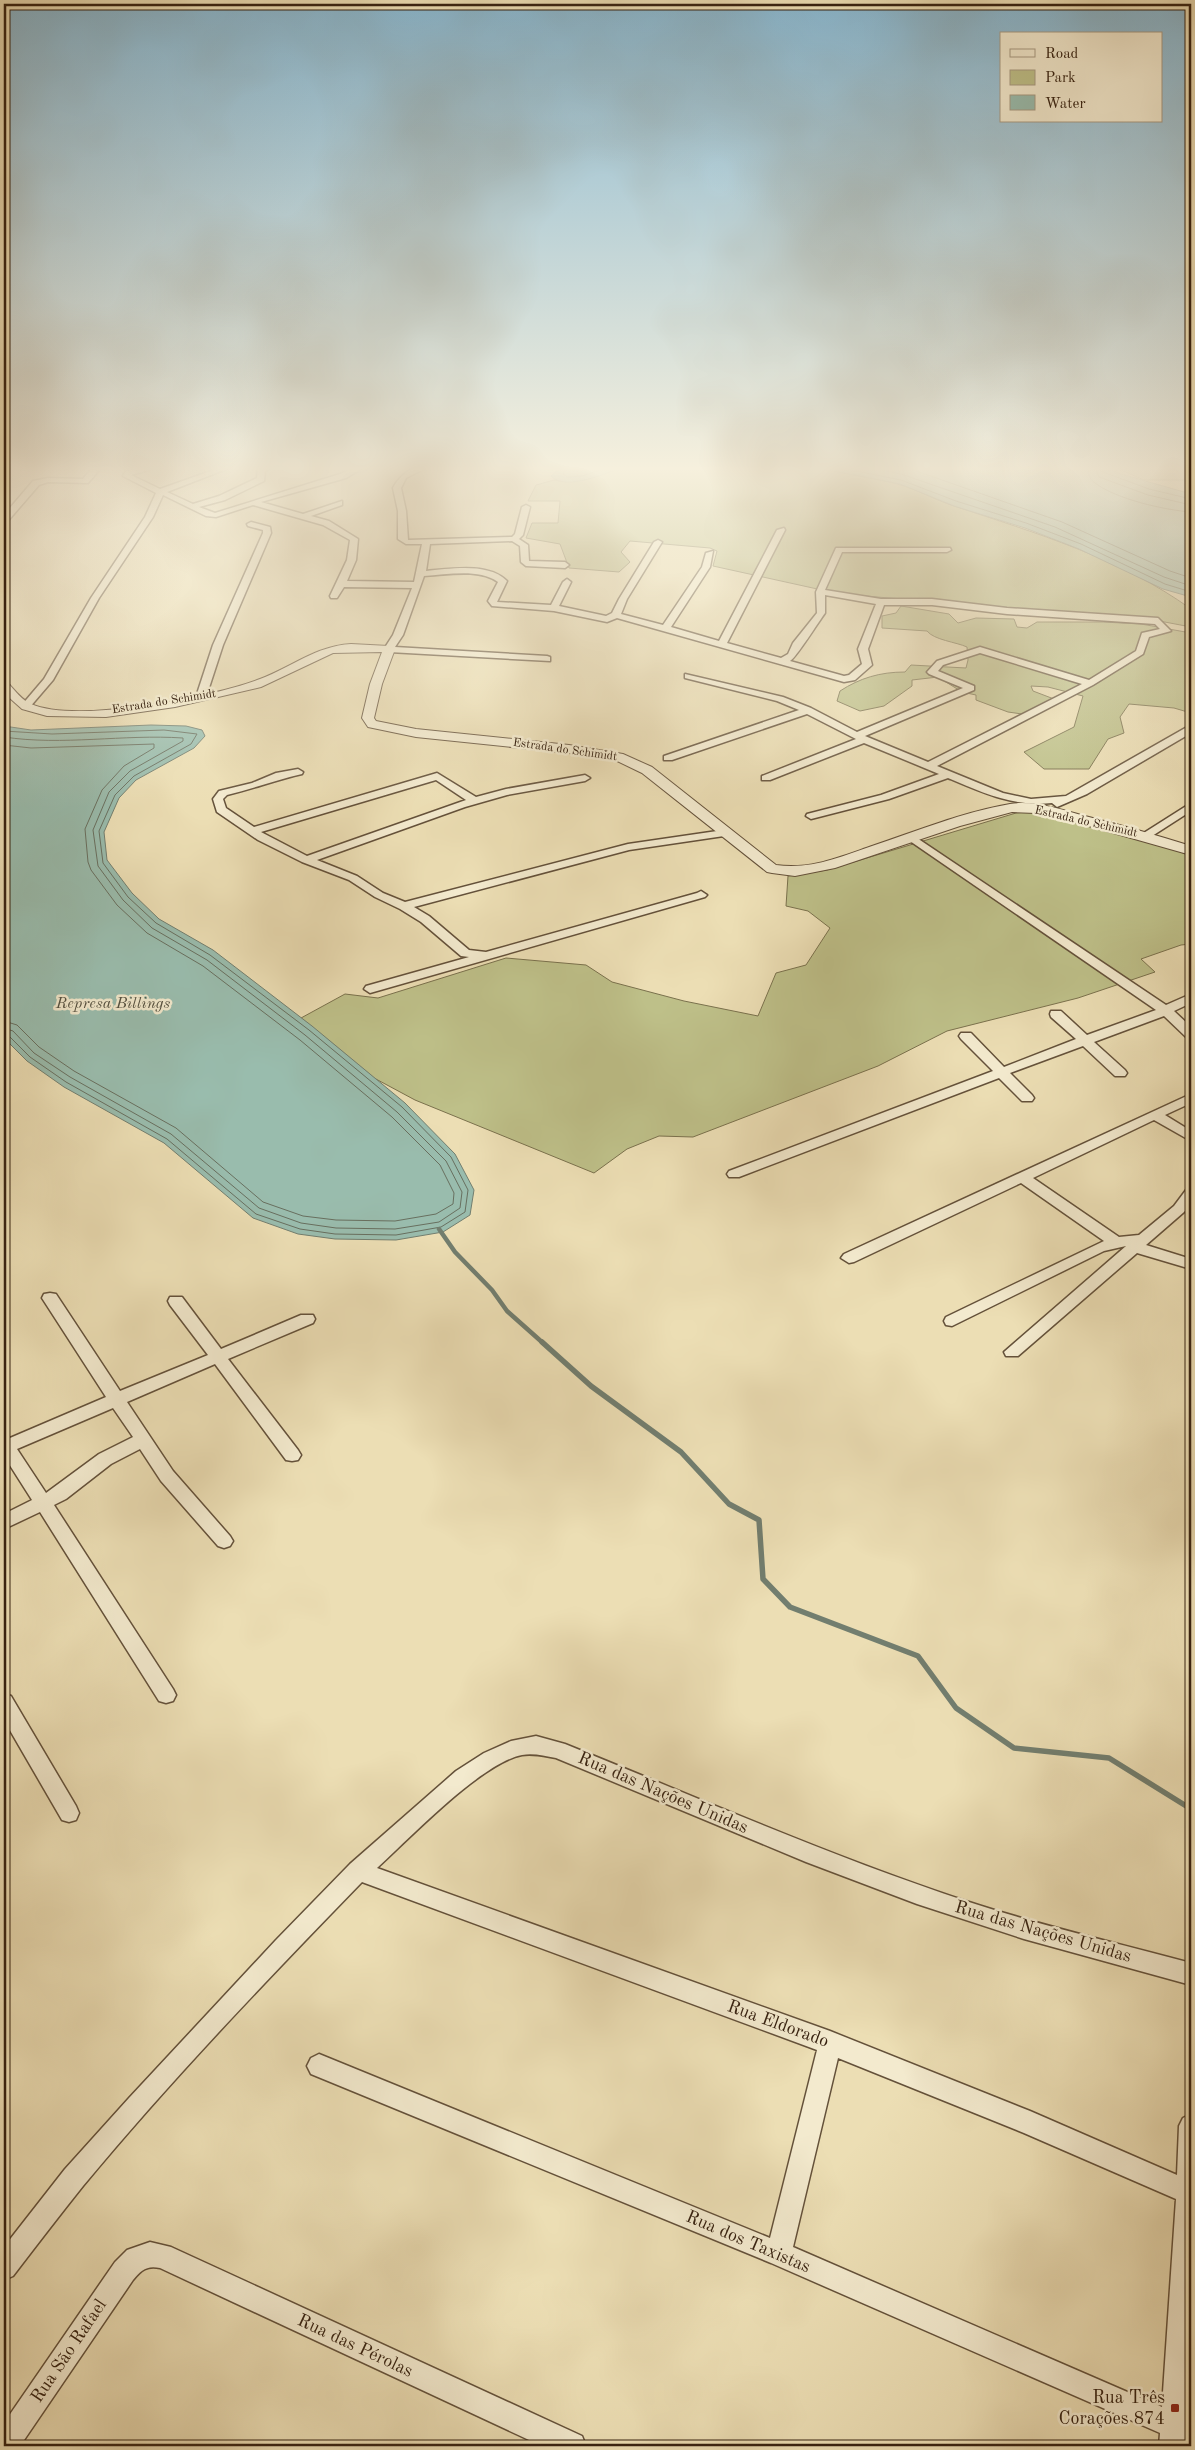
<svg xmlns="http://www.w3.org/2000/svg" width="1195" height="2450" font-family="'Old Standard TT',serif">
<rect width="100%" height="100%" fill="#ecdeb4"/>
<filter id="stains"><feTurbulence type="fractalNoise" baseFrequency=".004" numOctaves="4"/><feColorMatrix values="0 0 0 0 .2 0 0 0 0 .09 0 0 0 0 .02 0 0 0 .5 -.17"/></filter>
<radialGradient id="worn" r=".72"><stop offset=".6" stop-color="#630" stop-opacity="0"/><stop offset="1" stop-color="#630" stop-opacity=".3"/></radialGradient>
<path fill="#bec089" stroke="#7a714d" d="M626 466H816C842 475 870 476 897 484 917 489 935 500 954 506 1036 533 1120 558 1191 609V627L1149 619 840 594 713 566 717 551 710 548 630 541 621 552 630 562 619 572 569 568 560 544 526 538 532 523H558L560 501H528L536 485 554 480 567 482 608 472Z
M1112 466H1191V480H1144Z
M901 606 949 614 958 623 976 618 1014 619 1017 627 1027 628 1037 622H1103L1141 624 1191 633V713L1174 708 1129 704 1120 717 1124 733 1108 739 1089 769H1044L1024 752 1074 727 1083 696 1048 687 1031 686 1033 691 1054 699 1029 715 1008 712 976 700V695L962 692 938 677 912 680V686L884 706 860 711 837 701 840 691C860 678 880 672 905 672L911 665 966 668 968 660 967 647C956 642 934 640 927 631L882 628V616L896 613Z
M1036 811 1170 848 1191 856V944L1181 945 1141 959 1155 972 1078 998 947 1031 878 1066 693 1137 659 1136 627 1149 594 1173 415 1100 374 1078 301 1018 345 994 378 998 506 958 586 965 612 982 684 1001 758 1016 776 973 806 965 830 928 808 911 786 906 788 876 827 870 1016 813Z"/>
<path fill="#99bcad" stroke="#727e6f" d="M569 466H626C609 472 566 492 551 476L560 468Z
M816 466H1101L1121 474 1191 494V597L1163 589 1079 549 1025 528 954 506 900 484 829 470Z
M151 725 186 726 202 730 205 736 194 748 136 780 119 798 104 832 107 860 132 893 159 919 213 950 312 1026 405 1103 455 1154 474 1190 470 1215 443 1232 396 1240 335 1239 298 1234 253 1218 164 1143 64 1087 27 1061 4 1038V726L31 730Z"/>
<g fill="none" stroke-linecap="round" stroke-linejoin="round">
<path stroke="#686f5f" stroke-width="1" d="M567 466 563 474 567 477 582 476 612 466
M830 466 901 480 956 501 1026 523 1081 544 1165 584 1191 592
M866 466 901 474 1055 527 1164 577 1191 586
M902 466 1062 522 1170 571 1191 578
M1087 466C1088 473 1089 479 1095 483 1116 499 1164 510 1191 512
M1095 466 1099 477 1148 495 1191 505
M1101 466 1103 472 1149 489 1191 499
M4 731 52 734 164 730 197 734 191 744 134 776 115 795 99 831 103 863 128 897 156 923 210 955 309 1030 402 1107 451 1157 468 1190 465 1212 441 1227 396 1235 335 1234 300 1229 256 1214 167 1139 66 1082 30 1057 9 1036 4 1035
M4 737C63 746 123 734 183 738V741L130 771 109 792 93 830 98 866 123 900 152 928 207 960 305 1035 397 1112 446 1161 462 1192 460 1208 439 1222 395 1229 336 1228 301 1223 259 1208 171 1134 70 1077 34 1053 13 1031 4 1028
M4 745 31 748 154 744V748L124 766 102 790 85 829 88 862 91 870 117 905 147 933 203 966 300 1040 392 1117 440 1165 454 1193 453 1204 436 1214 395 1221 336 1220 303 1216 263 1202 176 1128 74 1071 39 1047 17 1025 4 1021"/>
<path stroke="#727e6f" stroke-width="4.5" d="M439 1229 455 1252 492 1290 507 1311 543 1343"/>
<path stroke="#727e6f" stroke-width="5.5" d="M542 1342 591 1386 681 1452 729 1504 759 1520 763 1579 790 1607 918 1656 956 1708 1014 1748 1109 1758 1191 1809"/>
<defs>
<path id="minor" d="M152 466H163L131 475 160 489 225 466H234L167 492 193 504 219 496 257 478 258 468 274 466 265 471 264 481 225 500 199 507 215 513 340 474 358 466H366L346 478 261 502 303 514 342 501V505L311 516 329 521 358 539 356 560 347 581 414 582 422 544H406L398 539V511L393 488C400 475 414 464 430 466L406 478 401 488 406 511 408 540 512 537 515 534 522 507 526 505 530 507 523 535 519 539 528 545 529 561 565 562 569 565 565 568 526 566 521 562 520 546 512 541 430 544 426 571C450 569 488 562 507 581L497 602 551 605 563 582 567 579 571 582 559 606 606 616 612 613 619 599 654 542 658 540 662 542 627 599 621 614 663 625 702 567 706 553 713 551 710 567 671 627 719 641 777 530 784 528 785 530 727 643 781 658 788 654 793 643 817 613 816 592 836 548H950L951 550 947 552H842L825 590 881 599H932L1007 608 1158 618 1171 631 1149 637 1143 654 1093 685 937 766 1003 793 1031 799 1066 796 1187 727 1191 726V733L1087 794 1057 807 1052 803C1014 807 983 793 948 778L889 799 811 819 806 816 807 814 881 795 939 774 864 743 770 780H762V776L856 739 807 714 672 760H664V756L799 710 777 701 685 678V674L783 697 811 708 857 732 963 688 929 674 927 672 937 661 980 647 1089 680 1136 651 1142 633 1160 629 1155 624 1007 614 932 605H884L868 649 872 665 855 680 844 682 617 618 607 622 554 611 492 606 488 601 498 582C478 568 447 575 424 576L403 635 395 647 547 656 550 657V661L389 652 384 649 393 635 412 588 344 587 337 598H331L330 596 347 560 350 540 323 525 253 505 216 517 206 516 163 495 153 517 99 598 53 680 29 708H23L21 706 44 679 91 598 145 517 156 493 123 476 126 471ZM825 595 876 604 858 649 862 664 849 675 844 676 790 661C796 658 819 621 825 613ZM980 653 1082 684 928 762 865 736 974 690V686L938 671 943 665Z
M93 467 100 469 88 483 48 482 39 485 7 522H4V515L33 481 48 478 83 479Z
M251 522 270 527 271 533 223 645 206 697 198 699 196 697 213 645 263 533V530L248 526 247 524Z
M298 769 303 772 302 774C276 780 252 789 227 795L223 799 226 808 254 827 437 773 476 797 506 789 585 775 590 778 585 781 507 795 465 807 317 860 357 876 383 893 405 902 628 844 724 830 730 833 724 836 629 850 414 907 429 916 469 950 486 952 697 893 701 891 707 895 705 897 370 993 364 989 366 986 469 957 461 956 421 922 400 909 375 897 349 880 302 862 258 840 217 812 213 799 219 791 252 783 276 773ZM436 780 466 800 307 856 261 832Z
M1191 803V811L1149 838 1145 839 1139 836Z
M911 834 1166 1005 1191 994V1003L1174 1011 1191 1027V1038L1186 1037 1164 1016 1094 1042 1125 1070 1127 1073 1125 1076H1115L1083 1046 1010 1073 1032 1095 1034 1098 1032 1101H1022L999 1078 739 1177H729L727 1174 729 1171 993 1071 961 1039 959 1036 961 1033H971L1004 1067 1076 1039 1051 1017 1050 1014 1051 1011H1061L1087 1035 1156 1010 907 839V835Z
M1191 1094V1103L1165 1115 1191 1131V1141L1154 1120 1033 1178 1119 1237 1139 1235 1174 1206 1186 1190 1191 1188V1203L1184 1212 1146 1245 1191 1259V1269L1137 1253 1018 1356H1006L1004 1352 1126 1246 1104 1251 952 1326 946 1325 944 1321 946 1317 1104 1241 1021 1183 854 1262 849 1263 841 1258 844 1254Z
M50 1293 56 1294 120 1391 208 1355 170 1305 168 1301 170 1297H182L221 1349 301 1315H313L315 1319 313 1323 228 1359 298 1450 301 1455 298 1460 292 1461 286 1460 215 1364 127 1402 173 1471 230 1536 233 1541 230 1546 224 1548 218 1546 161 1481 140 1449 111 1464 66 1499 54 1505 173 1689 176 1695 173 1701 166 1703 159 1701 40 1512 4 1529V1514L32 1500 4 1456V1436L10 1438 106 1397 42 1298 44 1294ZM113 1408 133 1437 99 1454 46 1493 17 1449Z
M4 1694 11 1696 76 1806 79 1813 76 1820 69 1822 62 1820 4 1720Z
M536 1736 565 1744C699 1798 832 1857 969 1902 1042 1926 1117 1943 1191 1963V1985L1024 1939 917 1904 806 1862 556 1758C544 1756 534 1753 522 1755 481 1763 409 1839 377 1868L830 2031 1030 2111 1177 2175 1179 2126 1183 2118 1191 2114V2366L1187 2446H1159L1160 2433 771 2263 311 2074 307 2066 311 2058 319 2054 770 2238 817 2050 362 1882C266 1981 170 2081 83 2186 59 2216 36 2246 13 2276L4 2280V2247L65 2169 129 2098 276 1940 350 1864 456 1771 484 1753 511 1741ZM838 2058 1024 2133 1176 2199 1162 2407 793 2247Z
M150 2242 171 2247 582 2436 586 2446H542L160 2268C147 2265 141 2270 133 2280L20 2446H4V2423L115 2262 127 2250Z"/>
<path id="tertiary" d="M351 644 389 646 395 649 382 684 374 718 376 721 416 729 569 745 623 754 652 767 776 865C810 870 840 857 872 846 917 831 963 812 1010 804 1034 800 1062 810 1085 816 1121 825 1156 835 1191 846V855L1064 819 1036 813 1012 812 960 826 835 868 795 876 772 873 767 872 642 773 615 760 569 753 416 737 368 727 362 718 370 684 382 652 333 653 261 687 175 707 106 717 47 716 22 709 4 693V682L8 683C15 691 22 700 31 704 77 724 213 697 260 679 292 667 316 646 351 644Z"/>
</defs>
<use href="#minor" stroke="#64513a" stroke-width="3"/>
<use href="#tertiary" stroke="#64513a" stroke-width="2"/>
<use href="#minor" fill="#f3eace" fill-rule="evenodd"/>
<use href="#tertiary" fill="#f3eace" fill-rule="evenodd"/>
</g>
<linearGradient id="sky" x2="0" y2="1"><stop stop-color="#88b7d0"/><stop offset="0.58" stop-color="#f6f0dd"/><stop offset="1" stop-color="#f6f0dd" stop-opacity="0"/></linearGradient>
<rect width="1195" height="808" fill="url(#sky)"/>
<rect fill="#8f2418" stroke="#f3eace" stroke-width="2" x="1170" y="2403" width="10" height="10" rx="2.5"/>
<g text-anchor="middle" dominant-baseline="central" stroke-width="5" stroke-linejoin="round" paint-order="stroke">
<g font-size="12" fill="#372211" stroke="#f3eace">
<text transform="translate(164 702) rotate(-9)">Estrada do Schimidt</text>
<text transform="translate(565 750) rotate(8)">Estrada do Schimidt</text>
<text transform="translate(1086 822) rotate(13)">Estrada do Schimidt</text>
</g>
<g font-size="16" font-style="italic" fill="#545040" stroke="#f3eace">
<text x="113" y="1004">Represa Billings</text>
</g>
<g font-size="18" fill="#372211" stroke="#f3eace">
<text transform="translate(663 1793) rotate(23)">Rua das Nações Unidas</text>
<text transform="translate(1043 1932) rotate(16)">Rua das Nações Unidas</text>
<text transform="translate(778 2024) rotate(20)">Rua Eldorado</text>
<text transform="translate(748 2242) rotate(23)">Rua dos Taxistas</text>
<text transform="translate(355 2346) rotate(25)">Rua das Pérolas</text>
<text transform="translate(69 2351) rotate(-56)">Rua São Rafael</text>
</g>
<g font-size="18" fill="#372211" stroke="#f3eace" text-anchor="end">
<text x="1165" y="2398">Rua Três<tspan x="1165" dy="21">Corações 874</tspan></text>
</g>
</g>
<rect width="1195" height="2450" fill="none" stroke="#ecdeb4" stroke-width="20"/>
<rect x="5" y="5" width="1185" height="2440" fill="none" stroke="#372211" stroke-width="2.5"/>
<rect x="10" y="10" width="1175" height="2430" fill="none" stroke="#372211"/>
<rect x="1000" y="32" width="162" height="90" fill="#f3eace" stroke="#a89a82"/>
<rect x="1010" y="49" width="25" height="8" fill="#f3eace" stroke="#a89a82"/>
<text x="1045" y="58" font-size="15" fill="#372211">Road</text>
<rect x="1010" y="70" width="25" height="15" fill="#bec089" stroke="#a89a82"/>
<text x="1045" y="82" font-size="15" fill="#372211">Park</text>
<rect x="1010" y="95" width="25" height="15" fill="#99bcad" stroke="#a89a82"/>
<text x="1045" y="108" font-size="15" fill="#372211">Water</text>
<rect width="100%" height="100%" filter="url(#stains)"/>
<rect width="100%" height="100%" fill="url(#worn)"/>
</svg>
